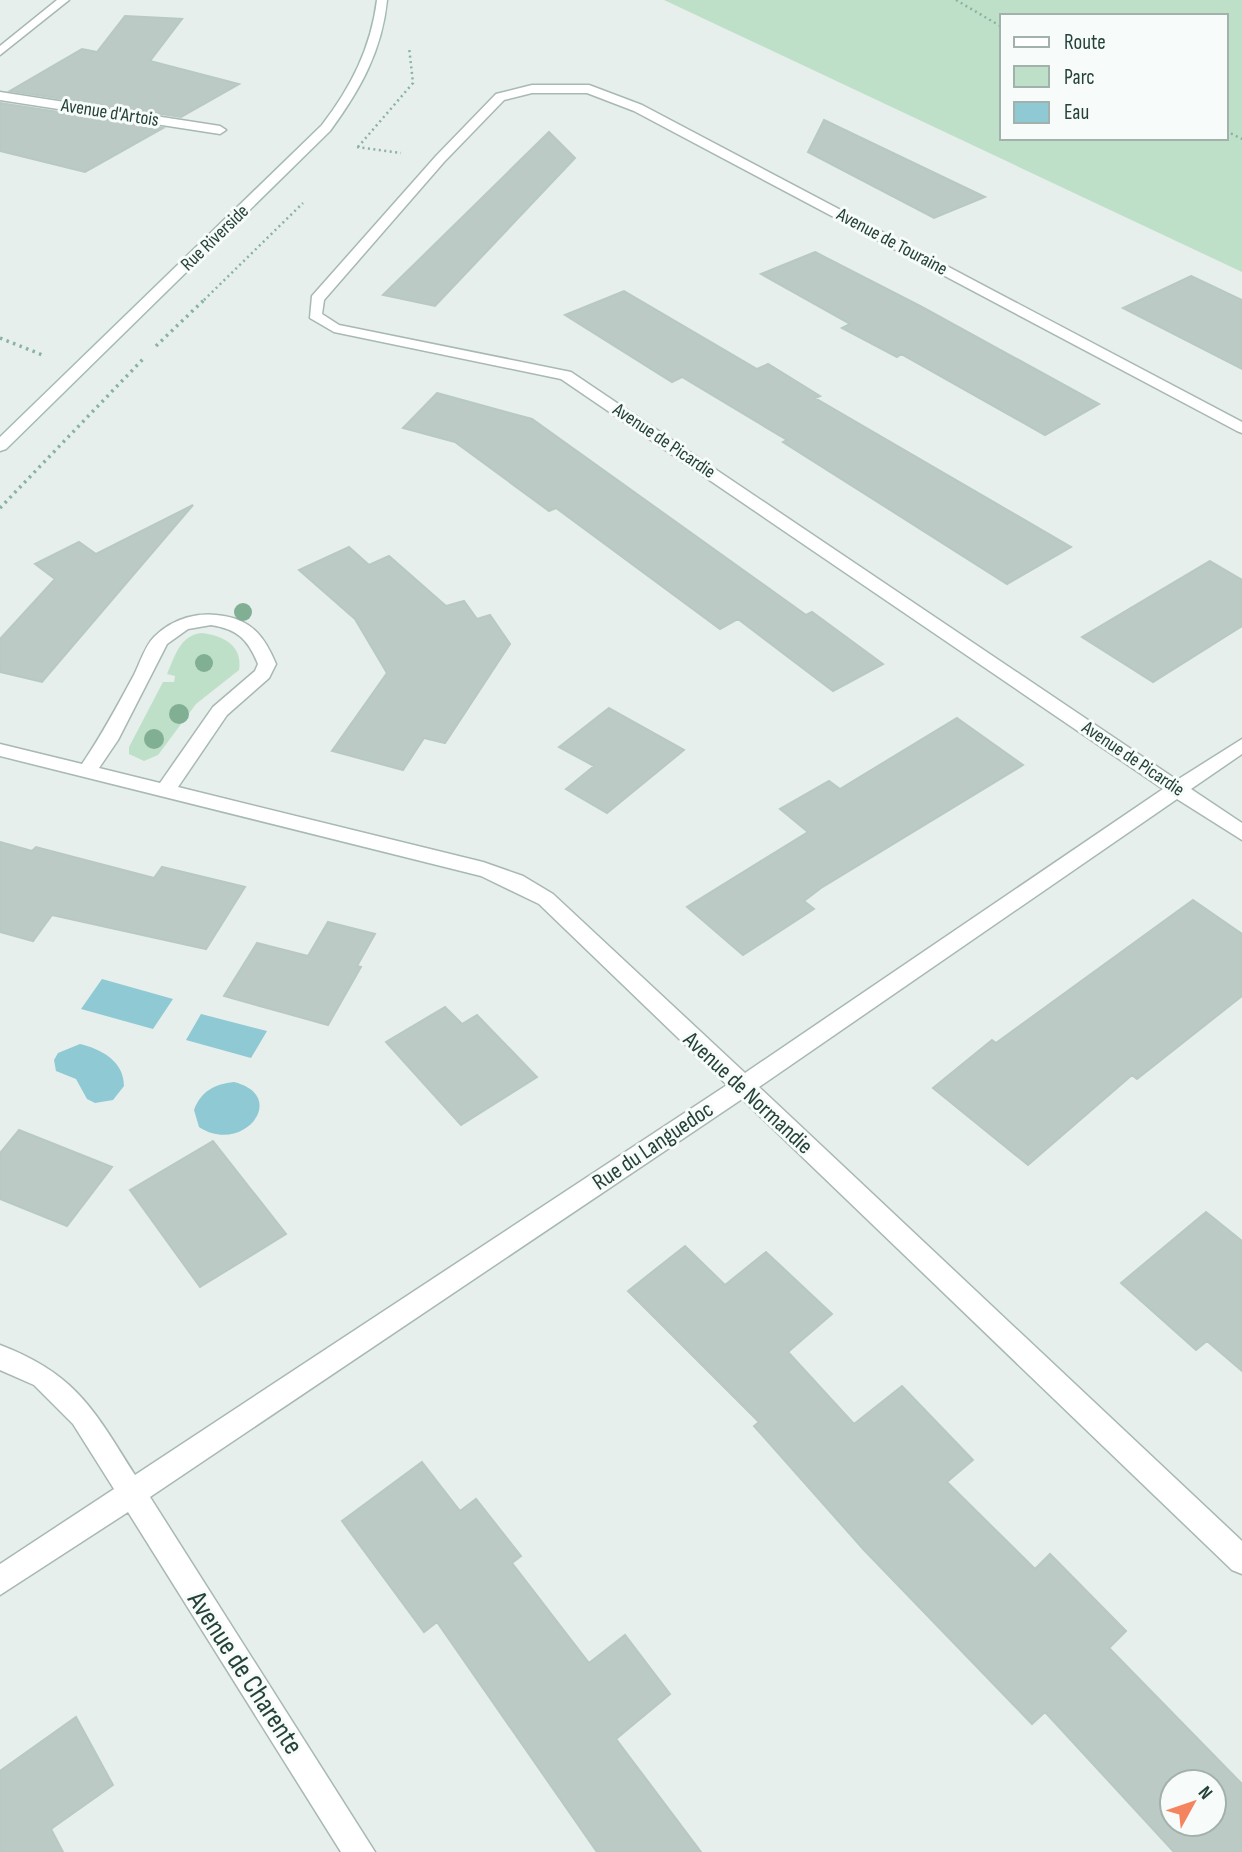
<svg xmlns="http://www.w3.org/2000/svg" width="1242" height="1852" font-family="'Sofia Sans Condensed',sans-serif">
<rect width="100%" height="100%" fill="#e6efeb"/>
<path fill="#bfe0c8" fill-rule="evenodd" d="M664 0H1242V272ZM1002 16H1226V138H1002Z
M202 633C223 636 243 645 239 670L196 704 158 755 144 761 129 754V747L163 682H174L175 676 167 674C175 656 180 635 202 633Z"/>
<path fill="#8ec9d4" d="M102 979 173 999 153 1029 81 1009Z
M201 1014 267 1031 251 1058 186 1040Z
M80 1044C101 1049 124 1061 124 1086L113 1100 95 1103 87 1099 76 1079 56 1071 54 1060 58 1053Z
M234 1082C290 1096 243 1156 199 1127L194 1110C201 1091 215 1084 234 1082Z"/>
<path fill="#bbcac4" stroke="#b8c9c2" stroke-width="2" fill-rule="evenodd" d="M125 16 182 19 150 61 239 84 181 117 10 91 82 49 97 52Z
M0 103 163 128 85 172 0 151Z
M824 120 985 197 934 218 808 152Z
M549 132 575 158 435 306 383 295Z
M815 252 922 307 1099 404 1045 435 901 354 897 357 842 328 850 324 761 274Z
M1191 276 1242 300V369L1123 308Z
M624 291 757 369 768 364 820 396 815 398 1071 547 1007 584 783 442 787 440 682 377 672 382 565 315Z
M437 393 532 419 806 615 812 612 883 664 833 691 738 619 720 629 556 508 549 511 455 442 403 428Z
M193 505 42 682 0 672V639L55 579 35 564 79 542 96 554Z
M349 547 369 565 389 556 446 606 464 601 477 619 490 615 510 644 445 743 424 738 403 770 332 751 387 673 355 619 299 570Z
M1210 561 1242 580V626L1153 682 1082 637Z
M609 708 684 750 607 813 566 789 594 766 559 747Z
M957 718 1023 765 821 888 804 901 814 909 743 955 687 907 808 832 780 809 829 781 840 789Z
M0 842 32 851 36 847 154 878 162 867 245 887 206 949 52 915 33 941 0 932Z
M1193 900 1242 934V996L1137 1079 1132 1075 1028 1165 933 1088 992 1040 996 1043Z
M328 922 375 934 357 966 361 967 328 1025 224 996 257 943 308 956Z
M445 1007 462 1024 477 1015 537 1077 461 1125 386 1042Z
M19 1130 112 1167 67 1226 0 1199V1153Z
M213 1141 286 1234 200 1287 130 1190Z
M1206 1212 1242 1241V1371L1207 1341 1196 1350 1121 1283Z
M685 1246 725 1285 766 1252 832 1314 788 1352 854 1424 902 1386 973 1460 947 1482 1035 1569 1050 1554 1126 1631 1109 1648 1242 1784V1852H1174L1045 1712 1032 1724 864 1550 754 1426 759 1422 628 1291ZM1172 1782H1214V1824H1172Z
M422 1462 460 1511 476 1499 521 1556 512 1563 589 1663 625 1635 670 1694 616 1739 701 1852H597L437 1622 424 1632 342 1521Z
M76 1717 113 1785 51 1829 63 1852H0V1771Z"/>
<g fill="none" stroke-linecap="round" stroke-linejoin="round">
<defs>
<path id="street" d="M57 0H69L0 55V46Z
M532 85H589L642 105 1242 422V433L1237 431 634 111 587 93H532L504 100 444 162 324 300 322 314 339 325 571 372 1177 780 1242 739V754L1191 789 1242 823V840L1177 799 759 1087 1242 1541V1574L1232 1570 742 1099 150 1497 375 1852H341L128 1512 0 1595V1564L114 1489 73 1424 34 1385 0 1370V1345C76 1374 94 1410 135 1475L727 1085 539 904 481 876 0 756V744L82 764C102 735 117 706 134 675 140 663 145 646 154 637 173 618 199 611 224 616 253 621 265 638 276 664L269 678 227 715 178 787 483 862 523 876 553 894 745 1073 1163 789 561 379 334 332 310 318 312 296 436 156 496 94ZM211 625C237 629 248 639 258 664L255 671 213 707 160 783 99 768 118 740 167 644 188 629Z
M0 92 220 126 226 130 220 134 0 100Z"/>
<path id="secondary" d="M377 0H387C382 51 360 90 330 131L6 449 0 451V437L322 125C351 87 371 48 377 0Z"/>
</defs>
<use href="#street" stroke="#a8b8b2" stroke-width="3"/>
<use href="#secondary" stroke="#a4bbb3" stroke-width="3"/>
<path stroke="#86b3a5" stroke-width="2.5" stroke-dasharray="2 3.5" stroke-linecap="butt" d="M956 0 1002 27
M1226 131 1242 139
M357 147 401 153
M358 147 413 83 409 47
M204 300 303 203"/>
<path stroke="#86b3a5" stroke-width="3.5" stroke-dasharray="2.5 4.5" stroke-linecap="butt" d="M0 338 45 356
M156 346 206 298
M0 508 145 357"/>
<use href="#street" fill="#fff" fill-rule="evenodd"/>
<use href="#secondary" fill="#fff" fill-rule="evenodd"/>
</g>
<g fill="#80af93">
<circle cx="243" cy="612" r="9"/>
<circle cx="204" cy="663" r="9"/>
<circle cx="179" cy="714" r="10"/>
<circle cx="154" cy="739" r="10"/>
</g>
<g text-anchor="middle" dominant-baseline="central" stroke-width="6" stroke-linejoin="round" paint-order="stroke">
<g font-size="19" fill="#24423a" stroke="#f7fbf9">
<text transform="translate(110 113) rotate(9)">Avenue d'Artois</text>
<text transform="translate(215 238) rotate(-44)">Rue Riverside</text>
<text transform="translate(892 242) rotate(28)">Avenue de Touraine</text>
<text transform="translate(664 441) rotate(34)">Avenue de Picardie</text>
<text transform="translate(1133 759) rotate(34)">Avenue de Picardie</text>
</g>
<g font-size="23" fill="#24423a" stroke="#f7fbf9">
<text transform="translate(748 1093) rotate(43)">Avenue de Normandie</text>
<text transform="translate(653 1146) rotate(-34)">Rue du Languedoc</text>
</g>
<g font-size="28" fill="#24423a" stroke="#f7fbf9">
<text transform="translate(245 1673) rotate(57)">Avenue de Charente</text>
</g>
</g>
<rect x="1000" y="14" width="228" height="126" fill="#f7fbf9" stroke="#a3b1ad" stroke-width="2"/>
<rect x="1014" y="37" width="35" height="10" fill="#ffffff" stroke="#a3b1ad" stroke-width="2"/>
<text x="1064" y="49" font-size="21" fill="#24423a">Route</text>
<rect x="1014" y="66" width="35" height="21" fill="#bfe0c8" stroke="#a3b1ad" stroke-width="2"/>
<text x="1064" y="84" font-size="21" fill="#24423a">Parc</text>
<rect x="1014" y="102" width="35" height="21" fill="#8ec9d4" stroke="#a3b1ad" stroke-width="2"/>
<text x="1064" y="119" font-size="21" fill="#24423a">Eau</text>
<g transform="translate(1193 1803) rotate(50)"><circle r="33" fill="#f7fbf9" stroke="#a3b1ad" stroke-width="2"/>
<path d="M0-5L12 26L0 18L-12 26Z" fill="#f4845f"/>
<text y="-10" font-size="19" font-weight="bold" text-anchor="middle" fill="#24423a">N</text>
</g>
</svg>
